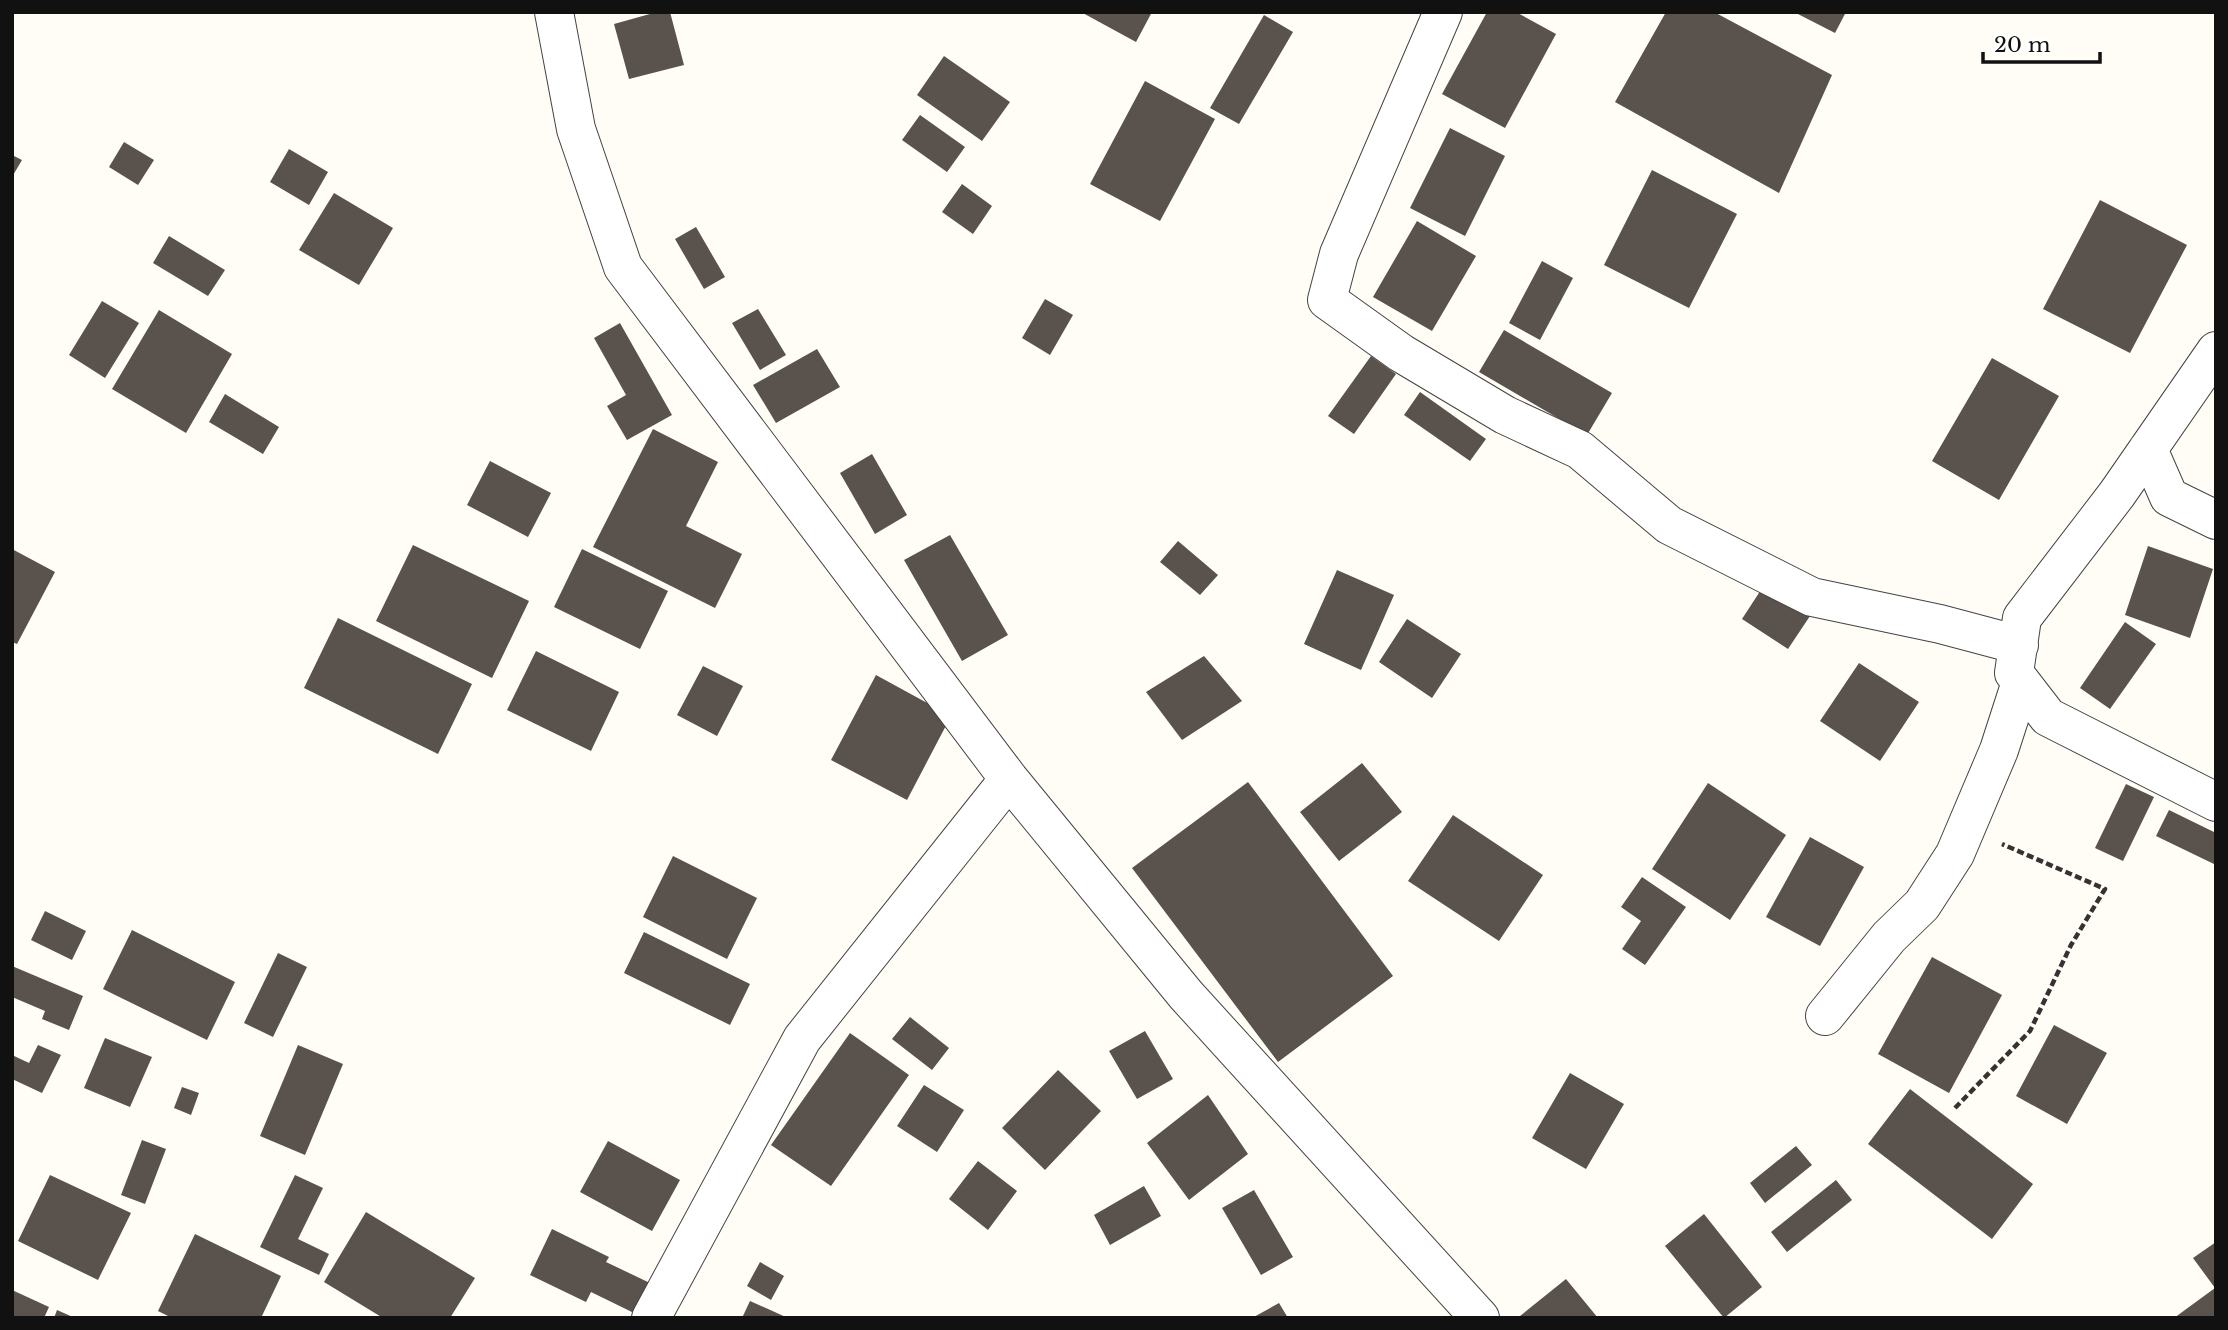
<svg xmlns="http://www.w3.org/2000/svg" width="2228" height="1330" font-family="'Libre Baskerville',serif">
<rect width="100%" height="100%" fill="#fffdf5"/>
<path fill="#5a524d" d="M657 12H670L684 65 629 79 614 24Z
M1081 12H1152L1136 42Z
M1487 12H1516L1556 34 1505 128 1442 94Z
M1666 12H1714L1832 75 1779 193 1615 102Z
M1794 12H1846L1835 33Z
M1264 15 1293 32 1239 124 1210 108Z
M944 56 1010 102 982 141 917 95Z
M1145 81 1215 119 1160 221 1090 184Z
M920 115 965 147 947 172 902 140Z
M1450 128 1505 156 1465 236 1410 208Z
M124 142 154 160 138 185 109 167Z
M289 149 328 172 309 205 270 182Z
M12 155 22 160 12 177Z
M1652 170 1737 214 1689 308 1604 265Z
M962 184 992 206 973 234 942 212Z
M334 193 393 228 359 285 299 250Z
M2100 200 2187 245 2130 353 2043 309Z
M1417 221 1476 256 1432 331 1373 297Z
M696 227 725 277 704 289 675 239Z
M169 236 225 270 208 296 153 263Z
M1542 261 1573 278 1540 340 1509 323Z
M1045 299 1073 315 1050 355 1022 338Z
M102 301 139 323 105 378 69 355Z
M758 309 786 355 760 370 732 323Z
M159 310 232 354 186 433 112 389Z
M620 323 672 415 627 440 607 406 626 395 594 338Z
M1504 330 1612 393 1587 435 1479 372Z
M817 349 840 387 776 423 753 385Z
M1371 356 1396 374 1354 434 1328 416Z
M1992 358 2059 396 1999 500 1932 461Z
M1420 392 1486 439 1470 461 1404 415Z
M225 394 279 427 263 454 209 422Z
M653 429 718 462 686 526 742 554 715 608 593 547Z
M872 454 907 515 875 534 840 473Z
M490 461 551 493 528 537 467 505Z
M950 535 1008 635 962 661 904 560Z
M1178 541 1218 575 1200 595 1160 562Z
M413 545 529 601 492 678 376 621Z
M2148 546 2213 569 2190 638 2125 615Z
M12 549 55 572 17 644 12 642Z
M582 549 668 591 640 649 554 607Z
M1337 570 1394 595 1361 670 1304 644Z
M1768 579 1814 610 1788 649 1742 619Z
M338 618 472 684 438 754 304 688Z
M1407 619 1461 654 1432 698 1379 662Z
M2125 622 2156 644 2110 709 2080 688Z
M536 651 619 692 591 751 507 710Z
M1204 656 1242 701 1182 740 1146 692Z
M1859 663 1919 702 1880 761 1820 721Z
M703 666 743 686 717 736 677 715Z
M876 675 951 716 907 800 831 760Z
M1362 763 1402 812 1339 861 1300 812Z
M1248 782 1393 976 1278 1062 1132 868Z
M1708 783 1786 835 1730 920 1652 869Z
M2126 784 2154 797 2123 861 2095 848Z
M2169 810 2216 833V865L2156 836Z
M1453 815 1543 875 1499 941 1408 881Z
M1810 837 1864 867 1820 946 1766 917Z
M673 856 757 898 727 959 643 917Z
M1642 877 1686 907 1645 965 1622 949 1641 921 1621 907Z
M45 911 86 931 72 960 31 940Z
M132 930 235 982 207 1040 103 989Z
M644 932 750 984 730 1025 624 973Z
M278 953 307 967 273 1037 244 1023Z
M1932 957 2002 995 1949 1093 1878 1054Z
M12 966 83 996 69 1030 42 1019 45 1011 12 997Z
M910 1017 949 1048 932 1070 892 1039Z
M2054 1025 2107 1053 2067 1124 2016 1096Z
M1145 1031 1173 1079 1137 1099 1109 1051Z
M850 1033 909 1075 831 1186 771 1145Z
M105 1038 152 1057 130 1107 84 1088Z
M38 1045 61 1055 42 1093 12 1079V1055L29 1063Z
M298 1045 343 1064 305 1155 260 1136Z
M1058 1070 1101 1111 1045 1170 1002 1128Z
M1570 1073 1624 1104 1586 1169 1532 1138Z
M924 1085 964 1110 937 1152 897 1126Z
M182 1087 199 1093 191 1115 174 1108Z
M1910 1089 2033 1184 1992 1239 1868 1144Z
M1208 1095 1248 1154 1189 1200 1147 1143Z
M142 1140 166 1149 145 1204 121 1195Z
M608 1141 680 1180 652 1231 580 1192Z
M1796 1146 1812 1165 1765 1203 1750 1183Z
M978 1161 1017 1191 988 1230 949 1199Z
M50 1175 131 1213 98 1280 18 1241Z
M295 1175 323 1188 298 1239 329 1254 319 1275 260 1247Z
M1836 1180 1852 1200 1787 1252 1771 1232Z
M1144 1186 1161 1216 1110 1245 1094 1215Z
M1254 1190 1293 1257 1261 1275 1222 1208Z
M366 1212 475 1278 450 1318H383L324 1282Z
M1704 1214 1762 1287 1724 1318 1665 1246Z
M552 1229 609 1257 606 1262 650 1283 636 1314 591 1292 586 1302 530 1275Z
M195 1234 281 1276 261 1318H172L158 1311Z
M2216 1242V1318H2174L2215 1288 2193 1258Z
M760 1262 784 1276 771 1300 747 1286Z
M1566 1279 1598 1318H1522L1520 1316Z
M12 1290 49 1307 44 1318H12Z
M750 1301 788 1318H742Z
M1279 1303 1288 1318H1252Z
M57 1310 75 1318H54Z"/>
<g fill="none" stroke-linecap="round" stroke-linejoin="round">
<defs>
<path id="street" d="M554 12 576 129 623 267 1009 779 1186 995 1480 1318
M1443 12 1339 254 1327 300 1401 353 1505 415 1580 450 1669 525 1812 597 1940 624 2019 645
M2216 351 2117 494 2022 618 2014 673 2048 717 2216 802
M2148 449 2169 497 2216 520
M1825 1016 1889 937 1922 905 1955 854 1999 750 2021 682
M651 1318 802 1039 1009 779"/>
</defs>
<use href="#street" stroke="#444" stroke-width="40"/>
<path stroke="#333" stroke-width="4.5" stroke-dasharray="7 3.5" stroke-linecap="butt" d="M1955 1108 2030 1031 2071 945 2105 889 2002 844"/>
<use href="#street" stroke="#fff" stroke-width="38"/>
</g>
<rect width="2228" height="1330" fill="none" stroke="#111111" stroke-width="28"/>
<path d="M1983 52v10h117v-10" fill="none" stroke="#111111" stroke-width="3.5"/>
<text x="1994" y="52" font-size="21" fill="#111111" stroke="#ffffff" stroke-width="5" paint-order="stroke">20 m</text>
</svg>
